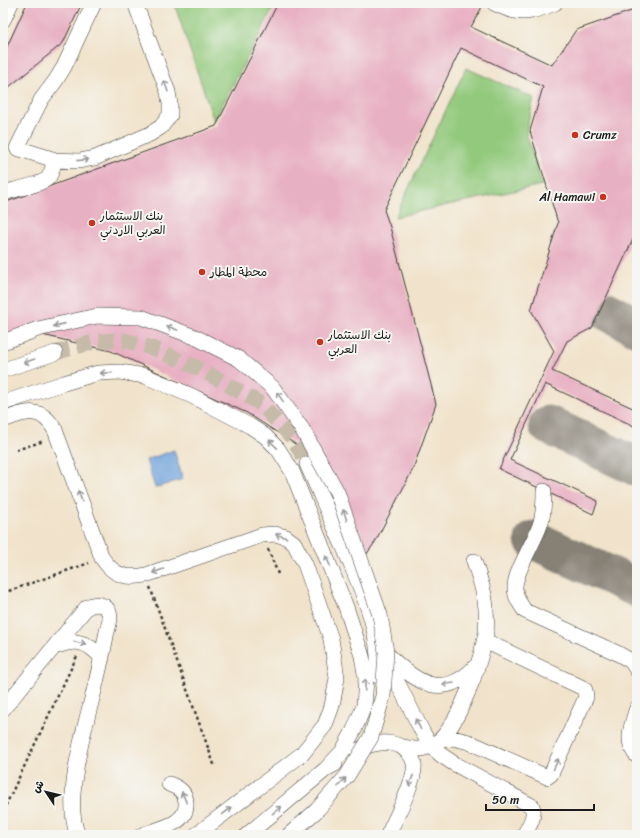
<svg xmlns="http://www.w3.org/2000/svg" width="640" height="838" font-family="Sriracha,'Playpen Sans Arabic',sans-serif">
<rect width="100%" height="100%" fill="#f6f6f2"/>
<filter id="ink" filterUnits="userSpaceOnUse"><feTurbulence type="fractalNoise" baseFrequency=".025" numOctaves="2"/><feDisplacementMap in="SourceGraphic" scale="8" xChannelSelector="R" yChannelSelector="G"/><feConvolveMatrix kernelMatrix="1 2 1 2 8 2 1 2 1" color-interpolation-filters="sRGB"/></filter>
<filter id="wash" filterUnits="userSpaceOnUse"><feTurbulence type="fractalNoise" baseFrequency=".012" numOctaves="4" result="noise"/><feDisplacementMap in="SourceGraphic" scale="16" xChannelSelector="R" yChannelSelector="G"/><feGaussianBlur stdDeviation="0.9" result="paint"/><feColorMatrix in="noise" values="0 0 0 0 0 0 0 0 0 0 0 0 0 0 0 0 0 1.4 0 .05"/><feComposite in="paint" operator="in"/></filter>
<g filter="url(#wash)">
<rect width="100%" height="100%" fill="#f1e3cb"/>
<path fill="#92c97c" stroke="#57724c" d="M174 3H276L214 121Z
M466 68 534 98 526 132 542 185 443 206 395 217Z"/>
<path fill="#6fa2db" stroke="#465f7c" d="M174 450 183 479 155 488 146 460Z"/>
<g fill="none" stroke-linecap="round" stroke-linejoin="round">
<path stroke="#868074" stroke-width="39" d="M605 310 637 327
M548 425 637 467
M534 540 637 588"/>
</g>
<g id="blocks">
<path fill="#e8b0c3" d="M27 3H82L63 43 9 87 3 101V51H5Z
M278 3H484L471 27 552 65 576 30 637 9V234L636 233 592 328 567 341 552 371 637 410V425L636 427 545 384 510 460 598 501 593 514 499 469 554 351 531 310 558 223 530 131 543 87 461 48 384 210 390 227 436 404 413 469 375 542 362 561 351 554 306 451 247 413 111 351 38 334 3 348V206L9 201 216 126Z"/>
</g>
</g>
<g filter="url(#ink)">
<use href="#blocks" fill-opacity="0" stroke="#3c3a36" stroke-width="1"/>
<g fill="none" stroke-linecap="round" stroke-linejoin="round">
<path stroke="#c6bba8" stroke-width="15" stroke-dasharray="15 8" stroke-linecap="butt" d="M55 353 97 341 124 340 155 349 202 370 261 404 294 440 307 464"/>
<defs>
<path id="minor" d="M94 3 64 67 56 80 41 100 17 148 55 160 79 161 95 158 150 134 161 127 170 115V104L168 92 135 3
M494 3C520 16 529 14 555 3
M3 20 11 3
M3 193C13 190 43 184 48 178 52 173 53 165 55 160
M3 342 38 329 97 316 141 317 195 337 239 359 273 388 302 429
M3 370 55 353
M3 403 64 383 98 373 120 372 145 376 192 396 250 426 265 436 278 449 292 471 346 607 362 656 366 679 364 706 354 730 342 752 326 769
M3 420C25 412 41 405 55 430L102 558C114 576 126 579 146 575L262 535 275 534 286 537 294 543 305 564 331 639 337 678 332 706 325 725 302 754 196 835
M307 464C320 493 332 522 345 550 362 592 381 629 378 676
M544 491C544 502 544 514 540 525 535 541 514 573 515 588 515 597 520 604 525 611L617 653 631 661 637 670
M54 647C76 639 86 640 102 658
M383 654 423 733 431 746 441 755 453 763 532 806C536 816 529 826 524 835
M388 655C416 683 443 701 475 667
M637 708C632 724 624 742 637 756
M3 709 87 607C98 601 110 605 110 619 109 625 107 631 106 636 103 653 99 670 95 687 86 724 62 800 78 835
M441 740 453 738 469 742 547 777 551 774 586 697 585 690 583 688 485 641
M357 751C367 745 378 742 389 743 400 745 414 752 425 748 431 746 437 743 441 739 459 721 479 667 484 642 487 632 487 621 486 611 486 595 479 577 474 561
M142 835C157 829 188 825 186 803 186 792 179 788 169 784
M247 835 326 769 335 764
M289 835 316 811
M388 835C394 821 417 778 414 764 413 756 408 752 402 747"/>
</defs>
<use href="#minor" stroke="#3c3a36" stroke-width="16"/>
<path stroke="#3c3a36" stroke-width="2.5" stroke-dasharray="3 3" stroke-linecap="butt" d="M16 450 44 441
M268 549 278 574
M150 587 215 767
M3 593 89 563
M3 811 77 656"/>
<use href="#minor" stroke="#fff" stroke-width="15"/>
<defs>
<path id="minor-bridge" d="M302 429 337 492 380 615 386 652 383 696 371 737 347 776 316 811"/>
</defs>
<use href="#minor-bridge" stroke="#3c3a36" stroke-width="16" stroke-linecap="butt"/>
<use href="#minor-bridge" stroke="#fff" stroke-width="15"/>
</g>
<defs><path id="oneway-shaft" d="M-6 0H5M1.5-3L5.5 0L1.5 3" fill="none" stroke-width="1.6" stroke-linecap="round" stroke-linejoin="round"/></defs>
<g stroke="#999">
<use href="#oneway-shaft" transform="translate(166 86) rotate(-109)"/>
<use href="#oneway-shaft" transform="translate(83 160) rotate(-6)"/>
<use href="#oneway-shaft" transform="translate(59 325) rotate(167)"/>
<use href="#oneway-shaft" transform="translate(172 328) rotate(-160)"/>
<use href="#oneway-shaft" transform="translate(29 361) rotate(161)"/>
<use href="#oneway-shaft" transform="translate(106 373) rotate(178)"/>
<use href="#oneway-shaft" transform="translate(280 397) rotate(-125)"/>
<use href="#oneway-shaft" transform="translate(273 444) rotate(-136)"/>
<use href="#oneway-shaft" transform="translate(80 496) rotate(-110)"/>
<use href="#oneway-shaft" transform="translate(345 515) rotate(-109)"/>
<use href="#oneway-shaft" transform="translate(281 536) rotate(-162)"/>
<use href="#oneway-shaft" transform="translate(328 561) rotate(-112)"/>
<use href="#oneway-shaft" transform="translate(158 571) rotate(161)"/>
<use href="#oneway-shaft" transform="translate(80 643) rotate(11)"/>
<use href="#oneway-shaft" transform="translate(448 684) rotate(171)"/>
<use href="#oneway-shaft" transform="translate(365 685) rotate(-87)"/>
<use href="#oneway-shaft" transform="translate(418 724) rotate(-117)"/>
<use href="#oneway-shaft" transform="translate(556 764) rotate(-66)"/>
<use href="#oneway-shaft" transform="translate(411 781) rotate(110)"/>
<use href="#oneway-shaft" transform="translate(342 782) rotate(-49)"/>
<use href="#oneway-shaft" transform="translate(184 797) rotate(-112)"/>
<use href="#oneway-shaft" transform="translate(277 810) rotate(-39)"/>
<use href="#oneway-shaft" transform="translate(227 811) rotate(-37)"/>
</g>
</g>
<g fill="#c8321e" stroke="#f6f6f2" stroke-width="1.5">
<circle cx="575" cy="135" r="4"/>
<circle cx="603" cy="197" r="4"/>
<circle cx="92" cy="223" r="4"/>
<circle cx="202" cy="272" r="4"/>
<circle cx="320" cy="342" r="4"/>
</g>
<g text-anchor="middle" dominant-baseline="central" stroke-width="4" stroke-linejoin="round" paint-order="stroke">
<g font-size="12" fill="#1c1c1c" stroke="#f6f6f2" text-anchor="start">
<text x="583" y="135">Crumz</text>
<text x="595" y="197" text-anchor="end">Al Hamawi</text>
<text x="100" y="216">بنك الاستثمار<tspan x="100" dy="14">العربي الاردني</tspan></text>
<text x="210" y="272">محطة المطار</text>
<text x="328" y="335">بنك الاستثمار<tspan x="328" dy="14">العربي</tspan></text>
</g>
</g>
<rect width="640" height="838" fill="none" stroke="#f6f6f2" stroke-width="16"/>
<g transform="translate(46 792) rotate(305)" stroke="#f6f6f2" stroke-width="3" paint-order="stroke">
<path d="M0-3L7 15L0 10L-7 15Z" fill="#1c1c1c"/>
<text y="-6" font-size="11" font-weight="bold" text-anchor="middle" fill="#1c1c1c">ش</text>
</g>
<path d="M486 804v6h108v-6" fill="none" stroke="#1c1c1c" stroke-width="2"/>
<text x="492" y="804" font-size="12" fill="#1c1c1c" stroke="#f6f6f2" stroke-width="3" paint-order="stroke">50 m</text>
</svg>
